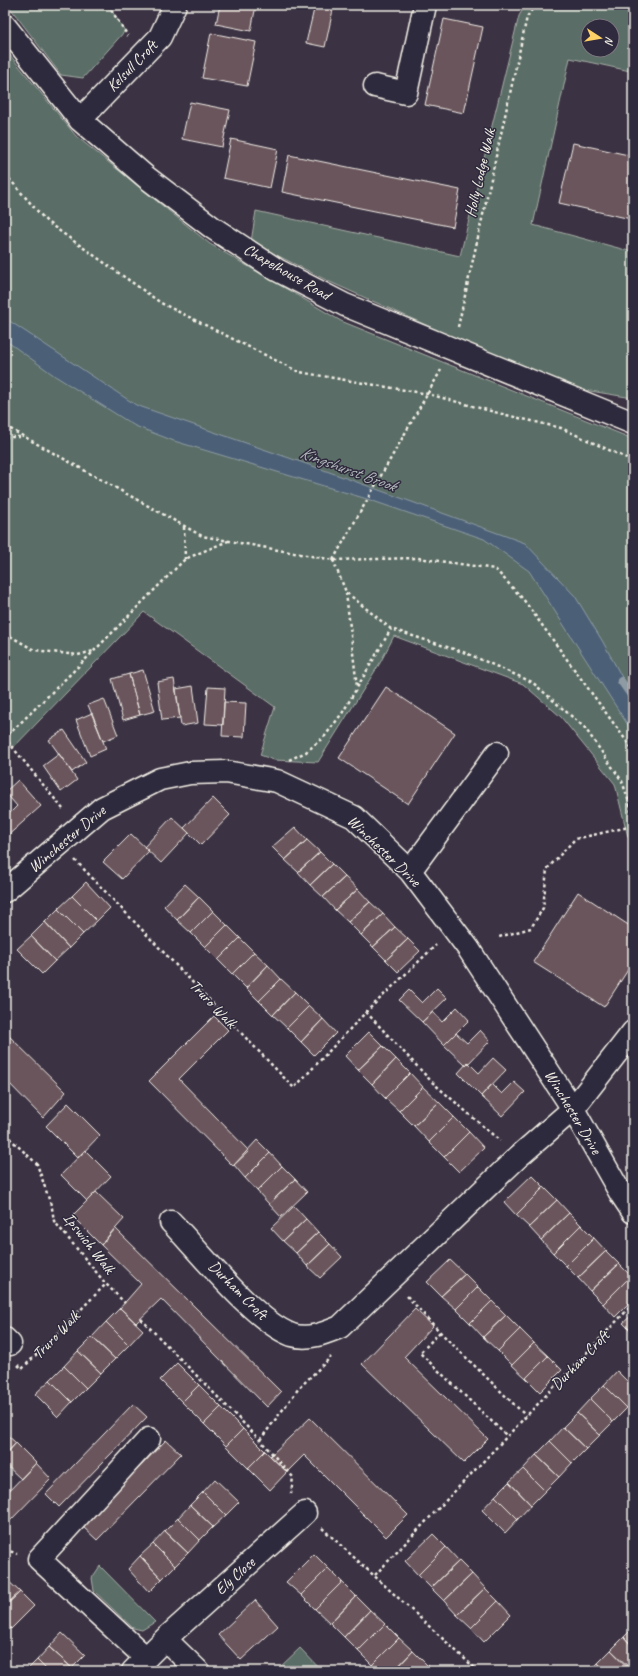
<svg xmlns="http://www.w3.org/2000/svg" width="638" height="1676" font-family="Caveat,sans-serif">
<rect width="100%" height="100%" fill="#3b3243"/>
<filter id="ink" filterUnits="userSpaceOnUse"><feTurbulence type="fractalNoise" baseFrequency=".025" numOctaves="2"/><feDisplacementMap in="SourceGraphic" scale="8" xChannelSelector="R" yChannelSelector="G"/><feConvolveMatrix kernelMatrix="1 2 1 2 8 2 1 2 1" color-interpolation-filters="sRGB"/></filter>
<g filter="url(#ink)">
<path fill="#5a6d66" stroke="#a7afa7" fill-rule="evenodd" d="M8 5H108L125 31 83 78 61 75Z
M525 5H633V55L630 71 570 58 533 225 633 252V398L578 389 455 338 330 282 251 242 256 211 460 256 519 16ZM588 26H612V50H588Z
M5 49 76 136 210 244 341 321 633 439V843L628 837 615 784 561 717 523 684 394 636 380 663 318 762 274 760 260 755 275 707 144 612 13 748 5 738Z
M100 1566 155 1622 142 1630 133 1628 94 1591 92 1578Z
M300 1648 322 1671H276Z
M163 1666H177L184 1671H156Z"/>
<path fill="#4c6177" stroke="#8f9ba4" d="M5 318 136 405 321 469 525 543 575 596 603 642 633 698V733L529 571 484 539 367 499 174 441 135 426 55 376 5 340Z"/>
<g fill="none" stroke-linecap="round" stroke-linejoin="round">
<path stroke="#8f9ba4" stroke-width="8" d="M621 681 633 698"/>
</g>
<path fill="#6b545d" stroke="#f4f1e8" d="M220 5H256L251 31 216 24Z
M315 5H334L325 47 306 43Z
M444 19 483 27 464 113 425 105Z
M211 33 256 42 247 86 202 78Z
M190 102 230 110 222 147 182 139Z
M231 139 278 149 270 188 223 178Z
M573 143 633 156V210L631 219 559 203Z
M289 155 460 190 453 227 282 192Z
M143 670 155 711 140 715 129 674Z
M129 674 140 715 123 720 112 679Z
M174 679 180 718 162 720 157 682Z
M193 686 198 723 181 726 176 689Z
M208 687 225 688 223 725 205 724Z
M386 687 455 733 408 804 339 758Z
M104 699 118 735 103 741 88 705Z
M224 702 246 703 244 737 222 736Z
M92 713 106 749 90 756 76 720Z
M64 730 86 762 72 772 49 740Z
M59 754 77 780 61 792 43 766Z
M18 780 41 806 5 838V812L8 815 17 806 5 792Z
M213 798 230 815 201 845 184 828Z
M172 817 189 833 161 863 144 847Z
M295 827 307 840 285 860 272 847Z
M131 834 149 851 122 879 103 862Z
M307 840 320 852 298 872 285 860Z
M320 852 332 864 310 885 298 872Z
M332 864 345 877 323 897 310 885Z
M345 877 358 889 335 910 323 897Z
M86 882 110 908 97 921 72 896Z
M185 884 199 897 177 920 164 906Z
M358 889 370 902 348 922 335 910Z
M578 892 633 928V962L604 1007 533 962Z
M72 896 97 921 83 934 58 909Z
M199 897 213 911 191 933 177 920Z
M370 902 383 914 361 935 348 922Z
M58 909 83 934 69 948 45 922Z
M213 911 227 925 205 947 191 933Z
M383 914 395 927 373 947 361 935Z
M45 922 69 948 55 961 31 936Z
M227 925 240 938 218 960 205 947Z
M395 927 408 939 386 960 373 947Z
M31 936 55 961 42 974 17 949Z
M240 938 254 952 232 974 218 960Z
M408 939 420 951 398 972 386 960Z
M254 952 268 965 246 988 232 974Z
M268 965 281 979 259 1001 246 988Z
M281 979 295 992 273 1015 259 1001Z
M437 988 447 998 422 1022 399 1000 409 990 422 1003Z
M295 992 309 1006 287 1028 273 1015Z
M309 1006 323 1019 301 1042 287 1028Z
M457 1007 469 1020 444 1045 422 1022 433 1012 442 1022Z
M214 1016 228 1030 179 1079 249 1151 233 1166 149 1081Z
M323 1019 336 1033 314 1055 301 1042Z
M480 1030 490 1041 466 1066 444 1045 456 1033 467 1043Z
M5 1032 66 1092 43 1118 5 1079Z
M369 1032 383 1046 358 1070 345 1056Z
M383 1046 396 1059 372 1084 358 1070Z
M493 1058 506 1070 481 1096 458 1073 468 1062 479 1073Z
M396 1059 410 1073 385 1098 372 1084Z
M410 1073 423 1087 399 1111 385 1098Z
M514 1082 525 1092 502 1116 481 1096 492 1084 502 1094Z
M423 1087 439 1102 414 1126 399 1111Z
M439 1102 454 1117 429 1142 414 1126Z
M68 1103 100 1135 78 1158 46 1126Z
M454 1117 469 1132 444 1157 429 1142Z
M469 1132 484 1148 459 1172 444 1157Z
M257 1140 270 1153 245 1178 234 1165Z
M85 1150 111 1176 87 1201 61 1175Z
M270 1153 282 1166 257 1191 245 1178Z
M282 1166 295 1179 269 1204 257 1191Z
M532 1175 544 1187 516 1215 504 1202Z
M295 1179 307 1192 281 1217 269 1204Z
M544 1187 557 1200 529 1227 516 1215Z
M96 1192 124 1219 101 1245 72 1216Z
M557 1200 569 1213 541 1240 529 1227Z
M294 1206 306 1219 283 1241 271 1228Z
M569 1213 581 1225 553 1253 541 1240Z
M306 1219 318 1232 296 1253 283 1241Z
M581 1225 594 1238 566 1266 553 1253Z
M115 1228 281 1392 267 1407 161 1299 136 1323 120 1308 141 1284 101 1245Z
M318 1232 330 1244 307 1266 296 1253Z
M594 1238 606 1251 578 1278 566 1266Z
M330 1244 342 1257 320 1278 307 1266Z
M606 1251 619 1264 590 1291 578 1278Z
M450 1260 465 1274 441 1296 427 1282Z
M619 1264 631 1276 603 1304 590 1291Z
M465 1274 478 1287 456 1309 441 1296Z
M631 1276 633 1279V1299L615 1317 603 1304Z
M478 1287 492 1301 470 1323 456 1309Z
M492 1301 506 1315 483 1337 470 1323Z
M120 1308 143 1330 129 1345 106 1322Z
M415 1309 433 1326 404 1357 488 1439 464 1463 362 1364Z
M633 1314V1333L623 1323Z
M506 1315 520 1329 498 1351 483 1337Z
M106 1322 129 1345 115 1359 92 1337Z
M520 1329 534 1343 512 1365 498 1351Z
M92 1337 115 1359 101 1373 78 1351Z
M534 1343 548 1356 526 1378 512 1365Z
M78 1351 101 1373 86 1388 64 1366Z
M548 1356 562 1370 540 1392 526 1378Z
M177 1363 199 1385 182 1402 160 1380Z
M64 1366 86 1388 72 1402 50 1380Z
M617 1371 633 1387V1401L627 1408 604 1385Z
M50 1380 72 1402 58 1417 35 1394Z
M199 1385 221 1407 204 1424 182 1402Z
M604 1385 627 1408 613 1422 590 1399Z
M590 1399 613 1422 600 1435 577 1413Z
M133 1404 147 1417 59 1507 46 1494Z
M221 1407 243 1429 226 1446 204 1424Z
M577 1413 600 1435 586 1449 563 1427Z
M310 1418 408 1515 386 1537 304 1455 287 1472 270 1456Z
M563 1427 586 1449 572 1463 550 1441Z
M243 1429 265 1451 248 1468 226 1446Z
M5 1433 16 1443 5 1455Z
M166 1440 181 1454 97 1540 82 1526Z
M550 1441 572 1463 559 1477 536 1455Z
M16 1443 36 1463 21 1479 5 1464V1455Z
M265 1451 287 1472 270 1490 248 1468Z
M536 1455 559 1477 545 1491 523 1469Z
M36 1463 51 1479 5 1526V1495Z
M523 1469 545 1491 531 1505 509 1482Z
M215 1479 239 1502 226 1515 203 1492Z
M509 1482 531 1505 518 1519 495 1496Z
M203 1492 226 1515 213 1527 190 1505Z
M495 1496 518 1519 505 1533 482 1510Z
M190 1505 213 1527 200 1540 178 1518Z
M178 1518 200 1540 188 1553 165 1531Z
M165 1531 188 1553 175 1566 153 1544Z
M433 1534 446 1547 418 1575 405 1561Z
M153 1544 175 1566 162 1579 140 1556Z
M446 1547 459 1561 431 1588 418 1575Z
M314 1554 328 1568 301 1595 286 1582Z
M140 1556 162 1579 149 1592 128 1569Z
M459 1561 472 1574 444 1601 431 1588Z
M328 1568 342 1582 315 1609 301 1595Z
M472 1574 485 1588 457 1615 444 1601Z
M5 1578 20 1592 5 1606Z
M342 1582 356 1596 330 1623 315 1609Z
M485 1588 498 1601 471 1628 457 1615Z
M20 1592 34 1606 11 1629 5 1623V1606Z
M356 1596 370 1610 344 1637 330 1623Z
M255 1600 278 1626 241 1660 218 1635Z
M498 1601 511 1615 484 1642 471 1628Z
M370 1610 385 1624 358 1651 344 1637Z
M385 1624 399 1638 372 1665 358 1651Z
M633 1628V1647L624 1637Z
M62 1633 85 1655 72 1668 49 1647Z
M624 1637 633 1647V1671L611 1650Z
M399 1638 413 1651 394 1671H379L372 1665Z
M49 1647 72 1668 70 1671H48L37 1660Z
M611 1650 631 1671H605L598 1663Z
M413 1651 427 1665 421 1671H394Z
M37 1660 48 1671H26Z
M598 1663 605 1671H590Z
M427 1665 433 1671H421Z"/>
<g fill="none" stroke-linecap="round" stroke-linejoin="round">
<defs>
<path id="minor" d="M5 26 80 120 146 177 213 228 277 270 345 305 633 423
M375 86 406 93 425 5
M80 120 160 37 175 5
M410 871 497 753
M5 891 102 808 160 779 190 773 226 772 277 781 354 817 410 871 468 948 573 1109 621 1194 633 1212
M171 1222C200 1252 255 1322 292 1335 309 1340 325 1333 340 1327L518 1157 573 1109 633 1032
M5 1339 10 1344
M165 1639 198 1671
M146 1658 39 1559 149 1439
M133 1671 165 1639 305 1513"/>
</defs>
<use href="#minor" stroke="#f4f1e8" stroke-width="25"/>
<path stroke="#f4f1e8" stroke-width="2.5" stroke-dasharray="3 3" stroke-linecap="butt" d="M108 5 128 36
M630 71 632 5
M5 174 47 222 161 303 299 372 428 394 498 413 561 428 633 461
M458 327 527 17 535 5
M5 426 202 536 333 560 418 558 495 569 523 599 633 750
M5 437H22
M184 527 185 559
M333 560 346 592 391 629 466 653 532 682 585 728 622 781 630 805 633 826 575 839 547 869 543 908 531 928 499 937
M333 560 441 370
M346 593 357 687
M5 633 34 650 78 655 93 651
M289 760 306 752 325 736 343 712 391 629
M63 809 5 738 94 651 185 559 228 541
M75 860 294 1088 366 1012 436 945
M366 1012 432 1082 500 1141
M5 1134 37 1164 52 1208 54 1221 106 1284 125 1303
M407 1296 440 1332 526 1416
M141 1319 260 1440 293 1477 291 1494
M440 1332 420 1353 507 1436
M18 1365 22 1369 106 1284
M260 1440 299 1388 331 1357
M322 1528 478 1671
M5 1549 17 1554
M375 1575 633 1304"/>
<use href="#minor" stroke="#2f2a3d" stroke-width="22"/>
</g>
</g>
<g text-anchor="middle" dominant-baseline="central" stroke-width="3" stroke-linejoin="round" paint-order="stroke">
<g font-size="16" fill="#f4f1e8" stroke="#2f2a3d">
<text transform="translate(132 66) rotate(-46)">Kelsull Croft</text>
<text transform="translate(480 173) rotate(-77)">Holly Lodge Walk</text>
<text transform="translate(287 272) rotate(30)">Chapelhouse Road</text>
<text transform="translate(67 839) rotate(-40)">Winchester Drive</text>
<text transform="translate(384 851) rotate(44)">Winchester Drive</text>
<text transform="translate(213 1004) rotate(46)">Truro Walk</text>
<text transform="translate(573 1112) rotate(59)">Winchester Drive</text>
<text transform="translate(89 1243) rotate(52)">Ipswich Walk</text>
<text transform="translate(238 1290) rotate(45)">Durham Croft</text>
<text transform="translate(56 1335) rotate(-46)">Truro Walk</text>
<text transform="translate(580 1360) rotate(-46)">Durham Croft</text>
<text transform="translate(235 1576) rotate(-42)">Ely Close</text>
</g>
<g font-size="17" font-style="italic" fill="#b1b7bb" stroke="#2f2a3d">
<text transform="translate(348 469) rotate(20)">Kingshurst Brook</text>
</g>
</g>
<rect width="638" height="1676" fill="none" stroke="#2f2a3d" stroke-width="20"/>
<rect x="10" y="10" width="618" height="1656" fill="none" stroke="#f4f1e8" stroke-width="1.5" filter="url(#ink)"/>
<g transform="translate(600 38) rotate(102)"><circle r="19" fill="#2f2a3d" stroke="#7e7a81"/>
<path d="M0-3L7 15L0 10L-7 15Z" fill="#ffd166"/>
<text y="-6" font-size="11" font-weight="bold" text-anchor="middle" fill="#f4f1e8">N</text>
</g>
</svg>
